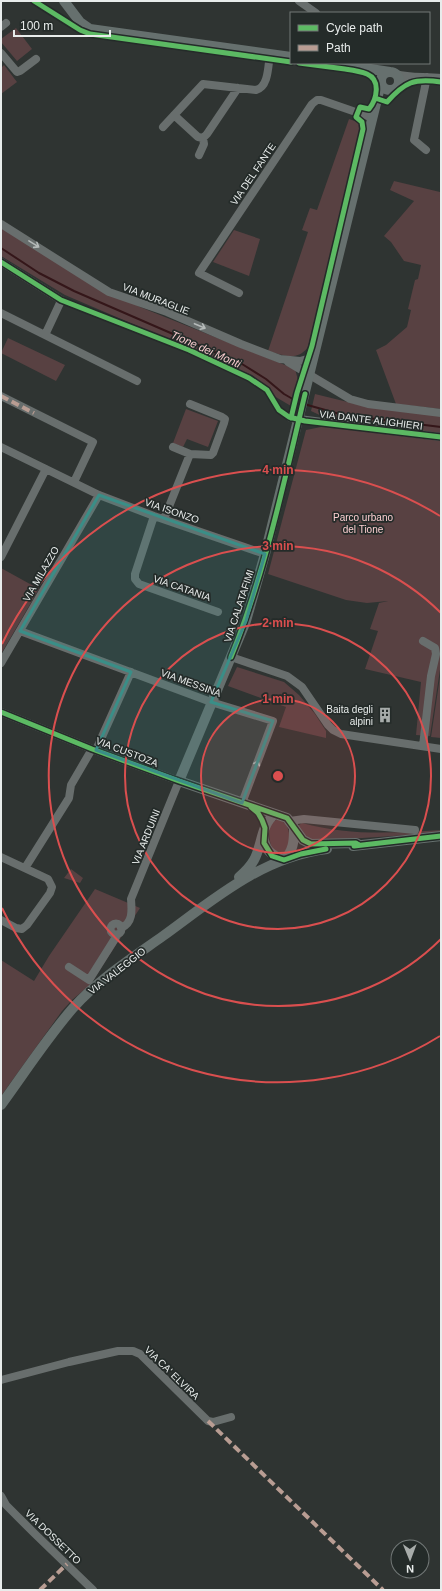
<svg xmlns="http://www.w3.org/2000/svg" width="442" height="1591" font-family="Helvetica,sans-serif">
<rect width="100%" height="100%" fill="#2f3432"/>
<path fill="#584142" d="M16 28 32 49 17 61 1 42V39Z
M4 65 17 82 1 94V68Z
M349 119 358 122 361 128 308 347C297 362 283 355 268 351L308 232 302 230 310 208 317 210Z
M394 181 440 192 441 190V409L396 404 376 350 386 345 407 327 411 310 408 309 415 280 418 279 421 265 404 261 391 242 384 236 414 201 390 190Z
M1 228 140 307 295 369 298 380 291 406 274 396 269 389 252 375 65 295 1 256Z
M234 230 260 239 249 276 213 262Z
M8 338 65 365 56 381 1 353Z
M315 394 364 406 441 416V433L326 418 311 411Z
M186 409 218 421 208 447 187 439 183 447 173 443Z
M326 426 441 439V663L430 736 416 735 421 682 365 669 378 631 370 629 379 603 388 601 367 603 346 600 268 574 306 430Z
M1 568 39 589 1 654Z
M237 667 284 682 299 695 315 714 326 731V738L279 727 286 707 228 686Z
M441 670V738L431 737Z
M279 819 286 824C291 834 291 847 282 854L272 849C269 839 265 823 279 819Z
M302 823C349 836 393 833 441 830V833L315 841 303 835 298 827 299 825Z
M71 869 83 878 80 883 64 878Z
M95 889 140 908 90 985 72 1000 62 1011 1 1096V960L34 981 49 956Z"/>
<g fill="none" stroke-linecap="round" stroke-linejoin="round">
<path stroke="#341619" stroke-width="2" d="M1 248 39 273 74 291 242 364 266 379 284 394 298 402
M304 404 343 415 441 427"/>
<path stroke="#686e6d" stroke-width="8" d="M299 1 316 13
M1 27 6 23
M1 53 17 72 20 71 36 59
M396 74C410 78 426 76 441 78
M397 86 404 81 414 78
M174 115 198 137 203 138 207 134 238 88
M163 127 203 84 256 90C269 87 268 65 270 54
M426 150 414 140 427 77
M199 155 204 144 203 138
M1 224 109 292 167 312 241 344 280 359 300 361 307 359 315 353
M1 262 61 300 60 303 45 335
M239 293 199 273 312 104 317 100H321L373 118
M1 313 137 381
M288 362 350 399 368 404 441 413
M1 396 93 442 74 482
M291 418 441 437
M1 447 99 495 154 516 265 554
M173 447 190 454
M154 516 135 574V579L139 584 218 612
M164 519 190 454 211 455 213 453 224 423 225 419 222 417 190 404
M1 557 46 469
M20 631 211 702 273 721 242 803
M423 641 435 648 436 654 431 676 423 746
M231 657 287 676 302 687 328 725 333 730 341 734 441 749
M1 663 99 495
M1 712 92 749 179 781 131 899C132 911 133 923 121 928
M96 750 131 672
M290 821 304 819 415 830
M1 857 48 879 52 887 50 893 27 925 22 929 16 928 1 920
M25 868 69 798 71 785 92 749
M110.5 929a5.5 5.5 0 1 1 11 0a5.5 5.5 0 1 1-11 0Z
M69 967 89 980 116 937V935
M1 1380 69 1362 118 1351H133L140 1354 208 1421 213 1422 231 1417
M1 1496 6 1505 34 1533 93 1590"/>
<path stroke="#66706e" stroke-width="10" d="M64 1 80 22 90 29 291 57
M331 63 390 72
M381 81a9 9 0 1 1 18 0a9 9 0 1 1-18 0Z
M263 834C265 850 269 854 284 860
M359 845 356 843 311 844 303 840 287 818 179 781 246 621 265 554 381 83
M353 846 441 836
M284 860C293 851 294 842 294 830
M239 877C245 872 250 867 254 860 262 846 261 824 275 814
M1 1105C25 1072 47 1038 73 1008 99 979 132 958 163 936 214 899 262 857 327 849"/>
<path stroke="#b99d93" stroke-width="4" stroke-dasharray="8 4" stroke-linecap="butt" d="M1 396 34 413
M208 1421 383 1590
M40 1590 67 1564"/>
<defs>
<path id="cycleway" d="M34 1 80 30 90 34 291 62
M375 98 387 102C405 82 414 78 441 82
M1 262 61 300 189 350 249 378 267 390 279 410 289 417 305 421 441 437
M291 418 297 393 312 346 363 129 362 122 356 117 360 107 369 109C377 99 381 80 367 74 360 71 352 70 345 69 330 67 314 65 299 63
M231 657C265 573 284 482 305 394
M1 712 92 749 179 781 287 818 303 840 311 844 356 843 359 845
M251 807 258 813 262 820 265 828 264 843 272 856 284 860 301 854 326 849
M354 846 441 836"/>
</defs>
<use href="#cycleway" stroke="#242b29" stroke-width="8"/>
<use href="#cycleway" stroke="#5cba63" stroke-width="5"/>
</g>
<defs><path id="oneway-shaft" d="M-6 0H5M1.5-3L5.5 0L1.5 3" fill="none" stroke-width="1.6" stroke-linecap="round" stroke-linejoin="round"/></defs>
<g stroke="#b5bab9">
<use href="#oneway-shaft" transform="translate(34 244) rotate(32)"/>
<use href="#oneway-shaft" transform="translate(200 326) rotate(23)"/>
<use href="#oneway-shaft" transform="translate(256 766) rotate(-69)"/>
</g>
<path fill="#3a8e87" fill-opacity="0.2" stroke="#3a8e87" stroke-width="3" stroke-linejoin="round" d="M99 495 265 554 246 621 211 702 273 721 242 803 96 750 131 672 20 631Z"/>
<circle cx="278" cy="776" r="77" fill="#da4f4f" fill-opacity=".12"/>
<g fill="none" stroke="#da4f4f" stroke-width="2">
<circle cx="278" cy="776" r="77"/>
<circle cx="278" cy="776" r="153"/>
<path d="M441 939A230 230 0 1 1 441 613"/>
<path d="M440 1036A306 306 0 0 1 2 908M2 644A306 306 0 0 1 440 516"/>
</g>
<defs>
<symbol id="building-bare" viewBox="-9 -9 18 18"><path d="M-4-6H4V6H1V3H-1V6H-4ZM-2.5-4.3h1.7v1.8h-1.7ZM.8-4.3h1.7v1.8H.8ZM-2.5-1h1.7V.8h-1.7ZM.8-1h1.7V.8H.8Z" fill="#a7acaa" stroke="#242b29" stroke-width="2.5" paint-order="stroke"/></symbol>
</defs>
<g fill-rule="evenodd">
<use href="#building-bare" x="374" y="704" width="22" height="22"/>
</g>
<g text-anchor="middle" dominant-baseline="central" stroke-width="3.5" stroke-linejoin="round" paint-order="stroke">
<g font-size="10" fill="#e8eceb" stroke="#242b29">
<text transform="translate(253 174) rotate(-56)">VIA DEL FANTE</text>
<text transform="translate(156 299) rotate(21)">VIA MURAGLIE</text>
<text transform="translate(371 420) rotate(7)">VIA DANTE ALIGHIERI</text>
<text transform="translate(172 511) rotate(19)">VIA ISONZO</text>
<text transform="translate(41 574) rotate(-60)">VIA MILAZZO</text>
<text transform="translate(182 588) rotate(19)">VIA CATANIA</text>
<text transform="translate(239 606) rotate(-72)">VIA CALATAFIMI</text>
<text transform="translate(191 683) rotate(20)">VIA MESSINA</text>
<text transform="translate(127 752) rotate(21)">VIA CUSTOZA</text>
<text transform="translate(146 837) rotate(-68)">VIA ARDUINI</text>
<text transform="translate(117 971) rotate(-38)">VIA VALEGGIO</text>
<text transform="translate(172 1373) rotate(44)">VIA CA' ELVIRA</text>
<text transform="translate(53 1537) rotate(44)">VIA DOSSETTO</text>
</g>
<g font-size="10" fill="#fccfd1" stroke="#242b29">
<text x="363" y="517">Parco urbano<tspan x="363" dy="12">del Tione</tspan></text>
</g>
<g font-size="10" fill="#e8eceb" stroke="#242b29" text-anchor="end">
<text x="373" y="709">Baita degli<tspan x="373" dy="12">alpini</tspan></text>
</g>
<g font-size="11" font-style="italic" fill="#f8ccce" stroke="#242b29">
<text transform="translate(206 349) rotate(24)">Tione dei Monti</text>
</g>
</g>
<circle cx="278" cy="776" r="6" fill="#da4f4f" stroke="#242b29" stroke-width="2"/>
<g font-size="12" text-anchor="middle" font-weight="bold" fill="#da4f4f" stroke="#242b29" stroke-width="3.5" stroke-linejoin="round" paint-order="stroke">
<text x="278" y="474">4 min</text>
<text x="278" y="550">3 min</text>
<text x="278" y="627">2 min</text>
<text x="278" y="703">1 min</text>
</g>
<rect width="442" height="1591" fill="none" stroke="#e8eceb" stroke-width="4"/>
<rect x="290" y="12" width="140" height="52" fill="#242b29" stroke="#727877"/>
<rect x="298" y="25" width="20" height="6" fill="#5cba63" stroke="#727877"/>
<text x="326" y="32" font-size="12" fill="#e8eceb">Cycle path</text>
<rect x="298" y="45" width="20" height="6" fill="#b99d93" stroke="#727877"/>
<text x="326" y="52" font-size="12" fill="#e8eceb">Path</text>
<g transform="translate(410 1559) rotate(179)"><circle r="19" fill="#242b29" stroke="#727877"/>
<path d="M0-3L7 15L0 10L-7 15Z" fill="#a7acaa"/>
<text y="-6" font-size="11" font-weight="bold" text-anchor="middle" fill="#e8eceb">N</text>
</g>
<path d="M14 30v6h96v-6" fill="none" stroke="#e8eceb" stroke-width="2"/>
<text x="20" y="30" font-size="12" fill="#e8eceb" stroke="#242b29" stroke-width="3" paint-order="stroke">100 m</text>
</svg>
